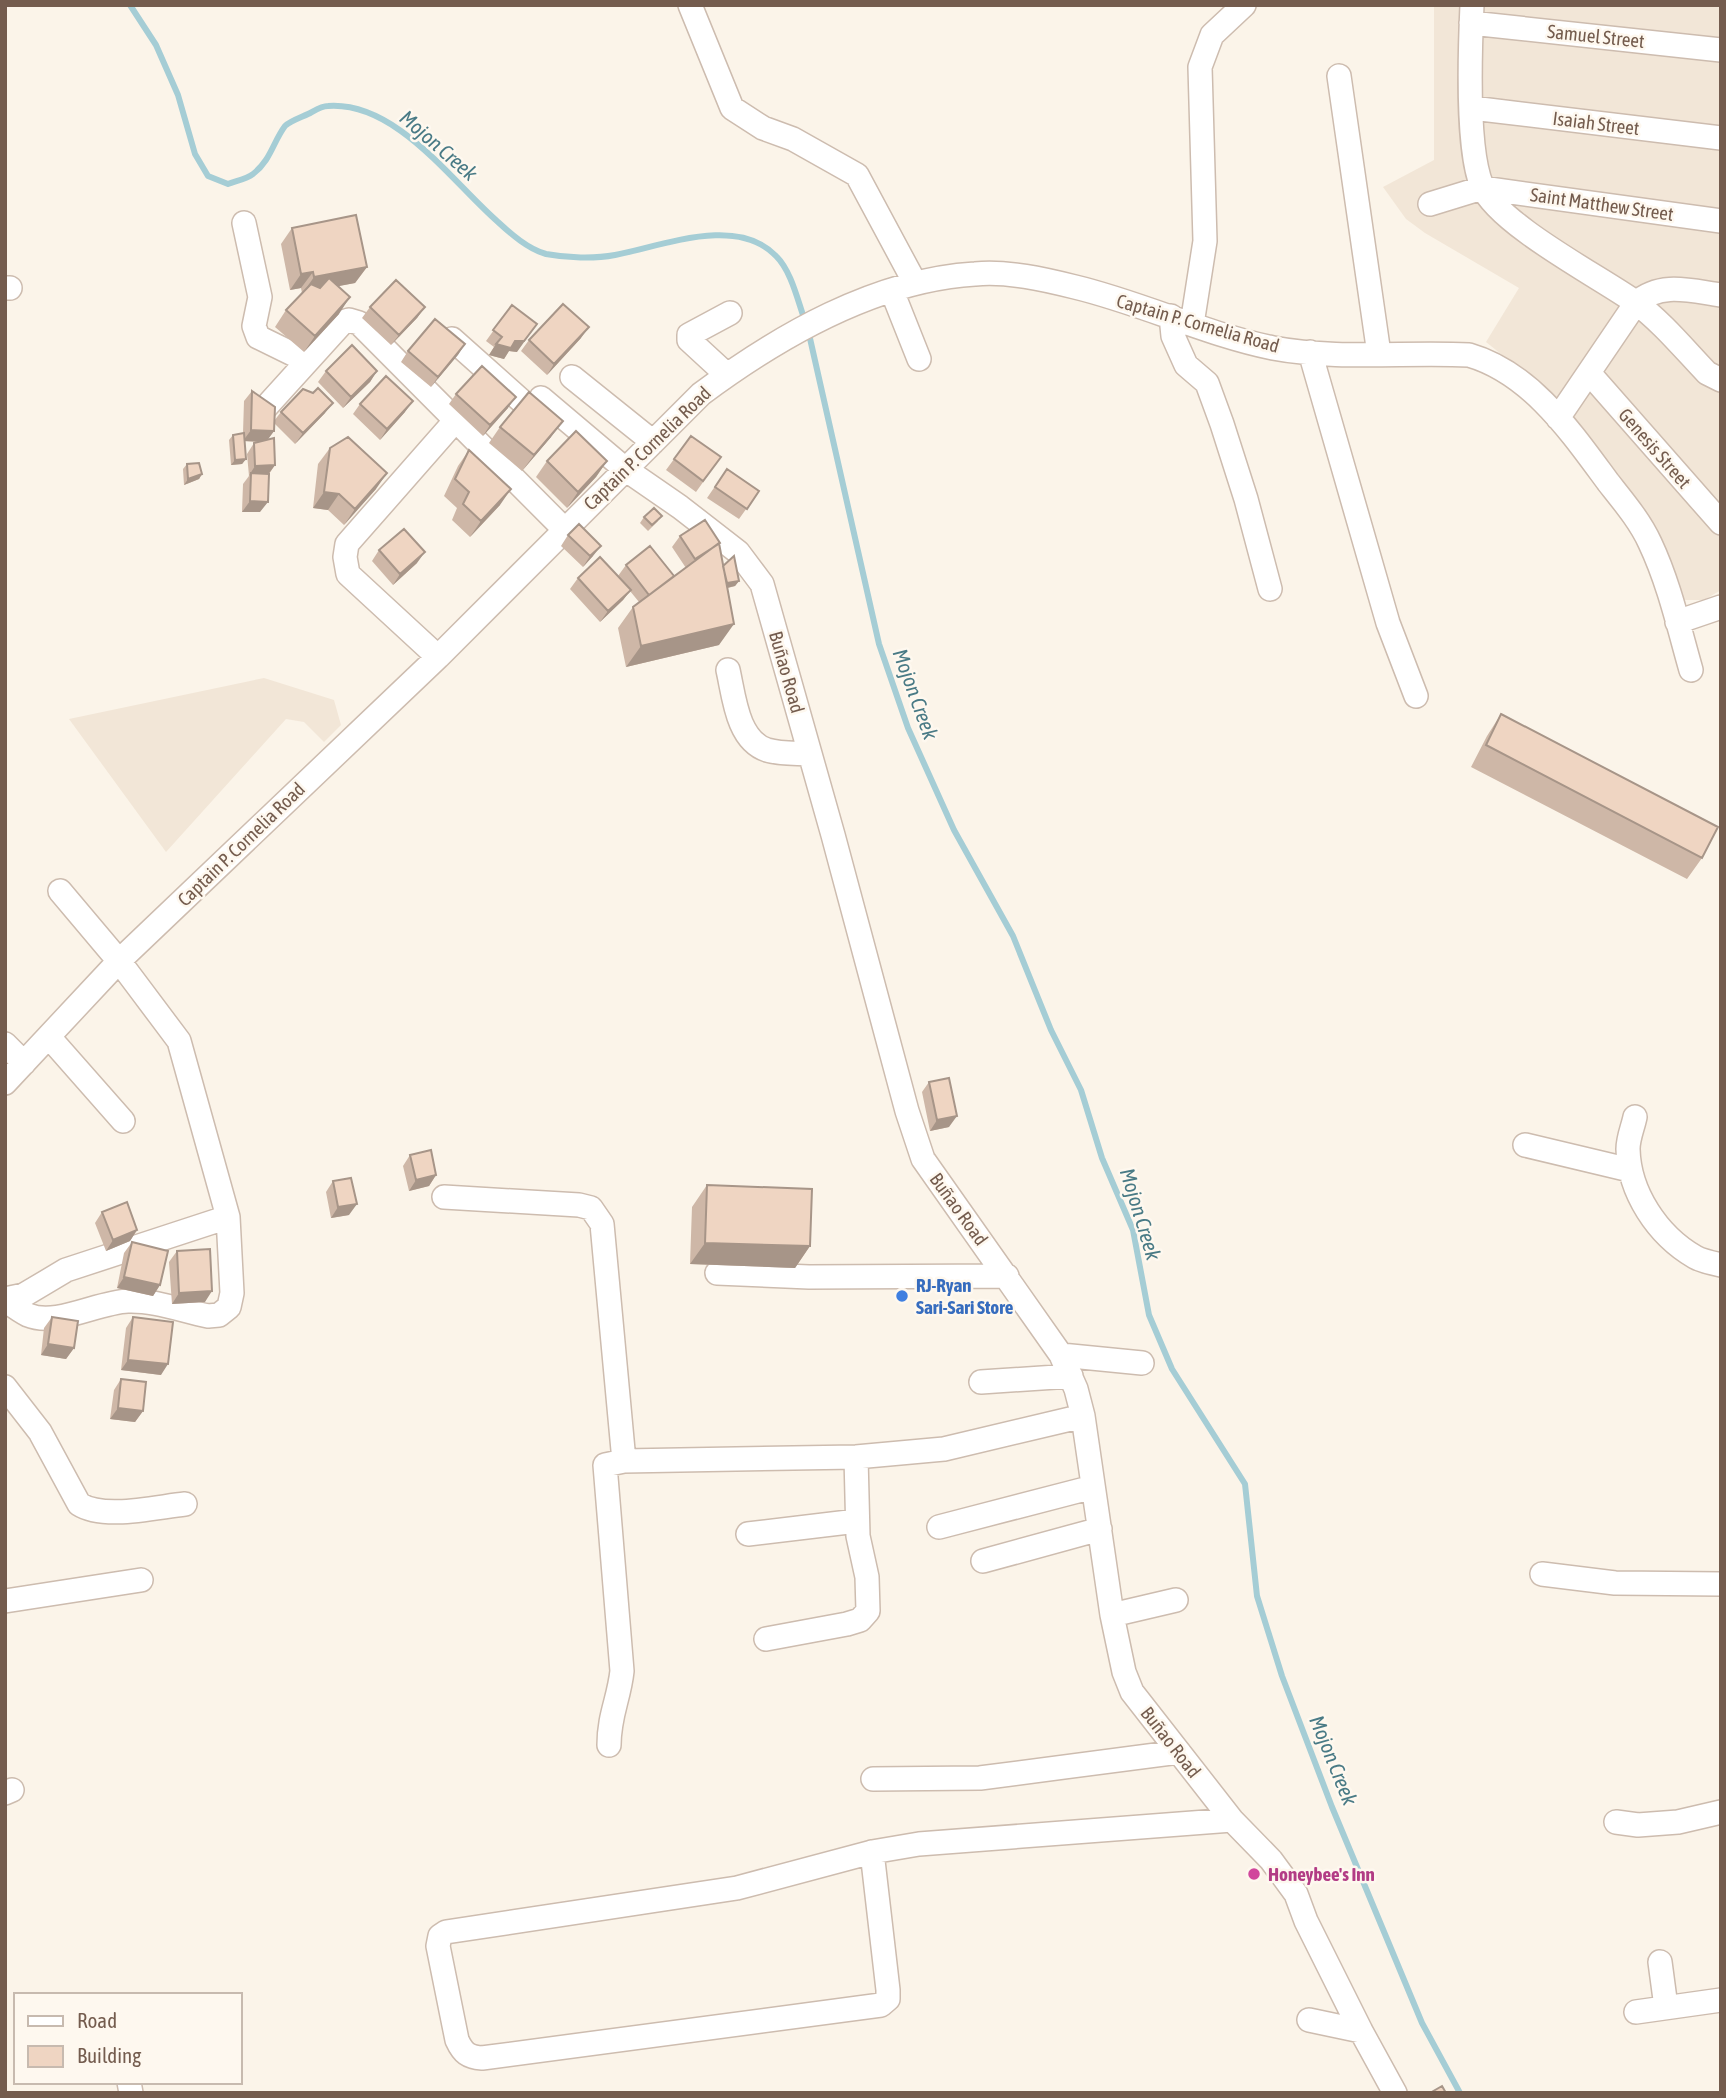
<svg xmlns="http://www.w3.org/2000/svg" width="1726" height="2098" font-family="'Asap Condensed',sans-serif">
<rect width="100%" height="100%" fill="#fbf4e9"/>
<path fill="#f2e6d7" d="M1434 5H1721V590L1704 600H1681L1546 390 1486 342 1519 288 1425 233 1406 219 1383 187 1434 160Z
M264 678 334 700 341 725 324 742 304 722 286 719 166 852 69 719Z"/>
<g fill="none" stroke-linecap="round" stroke-linejoin="round">
<path stroke="#a5cdd5" stroke-width="6" d="M130 5 156 45 178 95 195 154 208 176 228 184C236 181 247 179 253 174 271 160 273 142 285 126 290 121 302 117 308 114 314 111 321 106 328 106 396 101 452 182 498 222 511 234 528 249 546 254 567 258 594 259 615 255 662 246 737 215 776 256 791 271 797 298 804 318
M809 334 879 644 908 728 954 830 1013 936 1051 1030 1081 1090 1102 1158 1133 1230 1149 1315 1172 1369 1245 1484 1257 1596 1282 1676 1332 1807 1422 2023 1460 2093"/>
<defs>
<path id="minor" d="M690 5 732 108 763 128 793 139 857 175 915 283
M1472 5C1470 49 1466 149 1482 186 1498 224 1598 276 1635 302 1662 322 1684 349 1707 373L1721 380
M1471 23 1721 50
M1339 76 1379 354
M1472 108 1721 138
M1430 204 1482 188 1721 221
M244 223 260 297 254 326 258 337 307 361
M5 288H10
M892 291 919 359
M1171 316 1173 336 1186 365 1207 383 1222 424 1246 499 1270 589
M1192 324 1205 241 1200 67 1212 35 1244 5
M452 339 544 421
M1310 352 1388 623 1416 696
M1590 374 1721 523
M727 375 689 340V335L730 313
M572 377 653 442
M541 398 625 469 680 507 738 552 762 584 833 835 907 1111 923 1159 1061 1355 1076 1389 1083 1416 1112 1615 1124 1672 1132 1692 1232 1820 1271 1860 1296 1894 1306 1921 1361 2031 1395 2093
M265 408 343 322 349 320 359 323 564 529
M1558 418 1636 303C1661 281 1691 291 1721 295
M1677 622 1721 607
M438 657 348 574 345 557 347 544 455 421
M728 670C734 696 737 740 767 750 780 754 796 753 810 754
M49 1037 123 1121
M5 1044 24 1063
M5 1083 119 961 438 657 701 394C779 336 875 280 975 274 1008 271 1043 279 1075 287 1142 303 1205 334 1273 348 1337 360 1404 352 1469 355 1531 373 1571 432 1608 482 1623 501 1640 521 1650 543 1669 583 1679 628 1691 670
M1635 1117C1633 1127 1628 1138 1628 1149 1629 1192 1657 1235 1695 1257 1702 1261 1712 1263 1721 1265
M1525 1145 1630 1170
M444 1197 579 1205 591 1208 602 1224 624 1461
M717 1273 809 1277 1007 1276
M5 1299 24 1295 66 1270 228 1217
M5 1300C12 1305 20 1311 28 1315 56 1327 98 1302 128 1301 154 1300 183 1311 208 1316L219 1315 229 1307 232 1293 228 1217 179 1041 119 961 60 891
M1061 1355 1142 1363
M981 1382 1071 1376
M5 1387 40 1432 79 1504C104 1520 156 1507 185 1504
M939 1527 1093 1487
M748 1534 857 1521
M983 1561 1100 1529
M1542 1574 1615 1583 1721 1584
M5 1601 141 1580
M1112 1615 1176 1600
M766 1639 847 1624 860 1620 868 1611 867 1577 858 1536 856 1457
M609 1745C609 1715 619 1699 622 1671L605 1465 624 1461 856 1457 944 1449 1083 1416
M873 1779 980 1778 1179 1752
M5 1793 12 1790
M1616 1822 1638 1825 1678 1822 1721 1812
M872 1852 888 1990V1999L881 2005 482 2058C468 2057 463 2053 457 2040L438 1946 440 1936 446 1932 737 1888 872 1852 919 1844 1232 1820
M1660 1962 1666 2007
M1636 2012 1721 2000
M1309 2020 1361 2031
M129 2082 131 2093"/>
</defs>
<use href="#minor" stroke="#cdbcaf" stroke-width="26"/>
<use href="#minor" stroke="#fff" stroke-width="23"/>
</g>
<path fill="#ceb7a7" d="M292 228 367 267 355 283 338 286 339 314 304 352 275 327 286 310 302 293 301 288 290 290 281 244Z
M512 305 517 352 509 351 504 359 489 355 494 347 486 341Z
M370 307H425L417 318 391 345 362 318Z
M581 338 547 375 521 351 529 340Z
M465 344 431 387 401 362 408 351Z
M326 371H377L370 382 343 408 318 382Z
M252 391 274 421 281 412 325 413 295 444 274 423V431L268 439 275 465 269 474 260 512H242L243 484 249 476 247 454 254 443 259 442 244 441 246 459 242 464 231 465 229 440 233 435 243 433 244 401Z
M456 394 508 408 483 436 449 404Z
M360 404 405 412 380 440 353 414Z
M500 427 551 437 522 471 489 443Z
M691 436 721 457 696 492 666 470Z
M330 448 376 489 344 525 328 510 313 508 318 464Z
M469 450 500 505 470 537 452 520 457 508 444 496 458 466Z
M547 461H607L596 477 567 508 536 477Z
M187 464 202 474 199 479 184 485 183 469Z
M727 469 759 491 739 519 707 498Z
M644 517 658 521 648 531 640 523Z
M568 535 593 556 583 567 561 546Z
M680 536 719 544 723 566 739 581 735 586 728 588 719 645 626 667 618 628 633 607 639 602 630 591 623 600 600 622 570 589 578 578 618 576 626 565 674 576 686 568 672 547Z
M379 550 417 563 393 585 372 561Z
M1501 714 1702 858 1687 879 1471 767 1487 736Z
M929 1082 949 1127 930 1131 922 1092Z
M410 1155 436 1175 429 1186 409 1191 403 1166Z
M333 1181 349 1215 331 1218 326 1192Z
M707 1185 810 1246 795 1268 690 1264 692 1207Z
M102 1212 137 1230 130 1241 106 1251 95 1223Z
M132 1242 160 1285 153 1296 117 1288 124 1253Z
M177 1251 205 1302 172 1304 169 1262Z
M52 1317 74 1348 66 1359 41 1355 44 1328Z
M133 1317 161 1375 121 1370 126 1328Z
M121 1379 143 1411 135 1422 110 1419 114 1390Z"/>
<path fill="#a79588" d="M367 267 355 283 303 293 314 277Z
M313 272 301 288 290 290 301 274Z
M350 297 339 314 304 352 315 336Z
M425 307 417 318 391 345 399 335Z
M537 324 517 352 509 351 504 359 489 355 496 344 515 341Z
M589 327 581 338 547 375 554 364Z
M465 344 458 355 431 387 438 377Z
M377 371 370 382 343 408 351 397Z
M516 397 508 408 483 436 490 425Z
M413 401 405 412 380 440 387 429Z
M333 403 325 413 295 444 303 433Z
M563 421 551 437 522 471 534 455Z
M251 430 274 431 266 442 243 441Z
M246 459 242 464 231 465 235 460Z
M607 461 596 477 567 508 578 492Z
M275 465 267 476 251 473 248 477 255 466Z
M387 473 376 489 344 525 355 509Z
M202 474 199 479 184 485 188 479Z
M511 489 500 505 470 537 481 521Z
M324 492 339 494 328 510 313 508Z
M250 501 268 502 260 512H242Z
M601 546 593 556 583 567 590 556Z
M425 552 417 563 393 585 400 574Z
M739 581 735 586 717 590 721 584Z
M631 590 623 600 600 622 608 611Z
M734 624 719 645 626 667 641 646Z
M957 1116 949 1127 930 1131 937 1120Z
M436 1175 429 1186 409 1191 416 1180Z
M357 1204 349 1215 331 1218 338 1207Z
M137 1230 130 1241 106 1251 113 1240Z
M705 1243 810 1246 795 1268 690 1264Z
M124 1277 160 1285 153 1296 117 1288Z
M212 1291 205 1302 172 1304 179 1293Z
M48 1344 74 1348 66 1359 41 1355Z
M128 1360 168 1364 161 1375 121 1370Z
M118 1408 143 1411 135 1422 110 1419Z"/>
<path fill="#efd5c2" stroke="#a79588" stroke-width="2" d="M356 215 367 267 314 277 313 272 301 274 292 228Z
M329 278 350 297 315 336 286 310 311 284 320 288Z
M396 280 425 307 399 335 370 307Z
M563 304 589 327 554 364 529 340Z
M512 305 537 324 524 341H515L511 348 496 344 502 337 493 330Z
M435 319 465 344 438 377 408 351Z
M352 345 377 371 351 397 326 371Z
M482 366 516 397 490 425 456 394Z
M386 376 413 401 387 429 360 404Z
M318 388 333 403 303 433 281 412 303 389 313 393Z
M252 391 275 407 274 431 251 430Z
M529 392 563 421 534 455 500 427Z
M576 431 607 461 578 492 547 461Z
M244 433 246 459 235 460 233 435Z
M691 436 721 457 703 481 674 459Z
M348 437 387 473 355 509 339 494 324 492 330 448Z
M274 438 275 465 255 466 254 443Z
M469 450 511 489 481 521 463 504 469 492 455 479Z
M199 463 202 474 188 479 187 464Z
M727 469 759 491 747 509 715 487Z
M251 473 269 474 268 502 250 501Z
M654 508 662 516 652 525 644 517Z
M705 520 720 543 695 559 680 536Z
M579 524 601 546 590 556 568 535Z
M404 529 425 552 400 574 379 550Z
M719 543 734 624 641 646 633 607Z
M650 546 674 576 649 595 626 565Z
M734 556 739 581 727 583 723 566Z
M600 557 631 590 608 611 578 578Z
M1501 714 1718 827 1702 858 1486 745Z
M949 1078 957 1116 937 1120 929 1082Z
M431 1150 436 1175 416 1180 410 1155Z
M351 1178 357 1204 338 1207 333 1181Z
M707 1185 812 1189 810 1246 705 1243Z
M127 1202 137 1230 113 1240 102 1212Z
M132 1242 168 1251 160 1285 124 1277Z
M210 1249 212 1291 179 1293 177 1251Z
M52 1317 78 1321 74 1348 48 1344Z
M133 1317 173 1322 168 1364 128 1360Z
M121 1379 146 1382 143 1411 118 1408Z
M1442 2086 1446 2093H1430Z"/>
<circle fill="#3f7fe0" stroke="#fef8ef" stroke-width="2.5" cx="902" cy="1296" r="7"/>
<circle fill="#d1479c" stroke="#fef8ef" stroke-width="2.5" cx="1254" cy="1874" r="7"/>
<g text-anchor="middle" dominant-baseline="central" stroke-width="5" stroke-linejoin="round" paint-order="stroke">
<g font-size="19" fill="#745c4e" stroke="#fef8ef">
<text transform="translate(1596 36) rotate(6)">Samuel Street</text>
<text transform="translate(1596 123) rotate(7)">Isaiah Street</text>
<text transform="translate(1602 204) rotate(8)">Saint Matthew Street</text>
<text transform="translate(1198 323) rotate(16)">Captain P. Cornelia Road</text>
<text transform="translate(647 448) rotate(-44)">Captain P. Cornelia Road</text>
<text transform="translate(1655 448) rotate(49)">Genesis Street</text>
<text transform="translate(787 672) rotate(74)">Buñao Road</text>
<text transform="translate(241 844) rotate(-44)">Captain P. Cornelia Road</text>
<text transform="translate(959 1209) rotate(54)">Buñao Road</text>
<text transform="translate(1171 1742) rotate(52)">Buñao Road</text>
</g>
<g font-size="19" font-weight="bold" fill="#366cbe" stroke="#fef8ef" text-anchor="start">
<text x="916" y="1285">RJ-Ryan<tspan x="916" dy="22">Sari-Sari Store</tspan></text>
</g>
<g font-size="19" font-weight="bold" fill="#b23c85" stroke="#fef8ef" text-anchor="start">
<text x="1268" y="1874">Honeybee's Inn</text>
</g>
<g font-size="21" font-style="italic" fill="#497a85" stroke="#fef8ef">
<text transform="translate(439 145) rotate(41)">Mojon Creek</text>
<text transform="translate(916 694) rotate(70)">Mojon Creek</text>
<text transform="translate(1141 1214) rotate(73)">Mojon Creek</text>
<text transform="translate(1334 1760) rotate(68)">Mojon Creek</text>
</g>
</g>
<rect width="1726" height="2098" fill="none" stroke="#745c4e" stroke-width="14"/>
<rect x="14" y="1993" width="228" height="91" fill="#fef8ef" stroke="#c7baaf" stroke-width="2"/>
<rect x="28" y="2016" width="35" height="10" fill="#ffffff" stroke="#c7baaf" stroke-width="2"/>
<text x="77" y="2028" font-size="21" fill="#745c4e">Road</text>
<rect x="28" y="2046" width="35" height="21" fill="#efd5c2" stroke="#c7baaf" stroke-width="2"/>
<text x="77" y="2063" font-size="21" fill="#745c4e">Building</text>
</svg>
